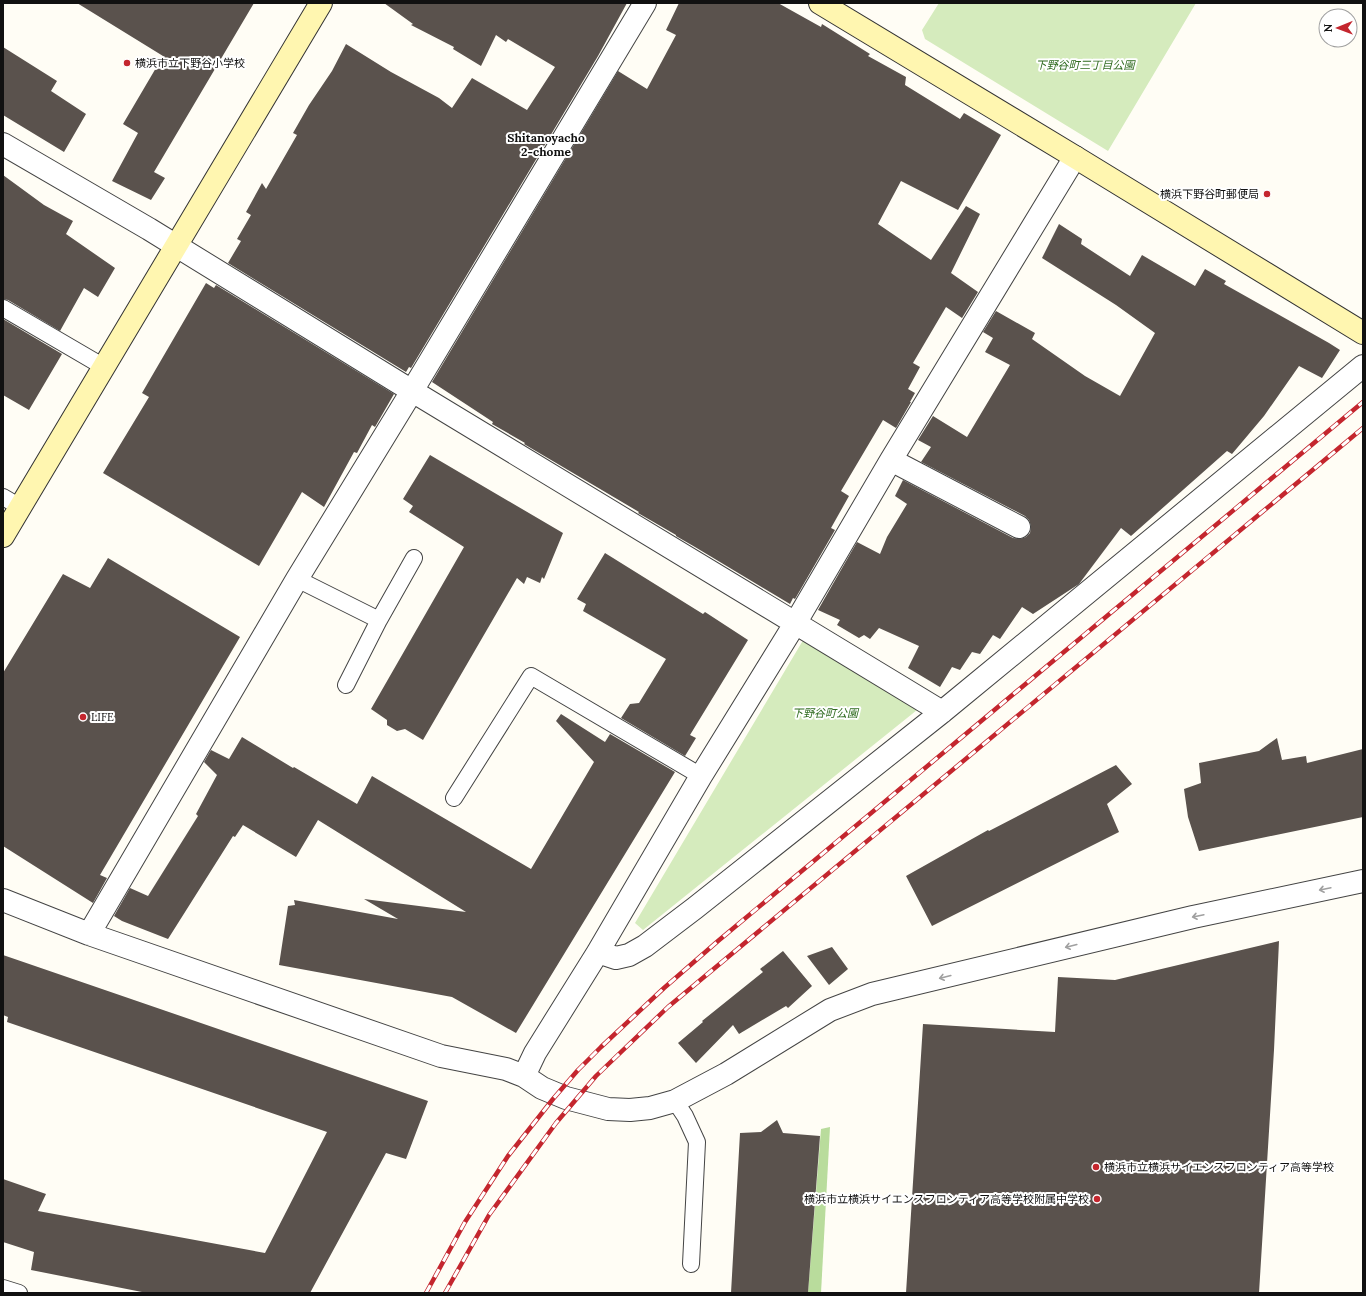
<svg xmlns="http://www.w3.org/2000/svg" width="1366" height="1296" font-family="Lora,'Noto Sans JP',serif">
<rect width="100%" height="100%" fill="#fffdf5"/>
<path fill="#d5ebbd" d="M939 3H1196L1108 151 925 39 922 30Z
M805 637 922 706 643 930 635 923Z"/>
<path fill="#b9dc9c" d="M830 1127 821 1293H808L821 1129Z"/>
<path fill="#5a524d" d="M77 3H254L154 172 165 178 151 200 112 181 138 133 123 124 163 56Z
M384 3H627L598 56 411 368 409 367 406 372 228 263 241 241 237 239 251 215 246 212 262 183 266 189 297 135 293 133 309 105 332 71 346 44 391 72 439 98 452 108 472 78 527 110 555 67 508 39 506 42 496 35 481 66 453 49 454 47 411 25 413 24Z
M679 3H778L821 27 822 24 870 54 868 56 906 77 905 85 960 119 964 113 1001 135 958 210 901 181 878 224 931 260 966 206 980 214 951 273 978 292 962 318 946 307 913 363 920 367 908 389 915 393 910 402H911L896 428 883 420 841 491 849 496 831 528 835 530 795 599 793 598 790 604 695 547 676 536V535L638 513 639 512 524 444 525 443 492 424 493 422 432 382 618 71 647 89 676 35 666 30Z
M3 47 57 81 51 91 86 114 64 152 3 115Z
M3 175 44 205 73 221 66 234 115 268 98 297 84 288 60 331 8 300 3 299Z
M1059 224 1082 239 1081 244 1130 276 1142 255 1195 286 1205 269 1226 281 1224 284 1329 343 1340 350 1322 378 1299 366 1264 416 1232 454 1227 451 1131 536 1121 528 1079 584 1033 614 1022 607 1000 639 993 635 980 654 972 652 960 670 952 667 940 687 908 668 919 646 879 628 870 639 864 635 859 638 837 625 840 620 818 610 857 542 880 554 887 537 907 504 895 496 903 480 1013 538 1020 539 1026 537 1030 533 1031 526 1029 520 1025 516 921 462 931 447 918 440 933 416 967 437 1010 365 985 352 993 338 983 332 996 311 1035 333 1032 339 1085 376 1120 396 1155 333 1116 305 1042 258Z
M206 283 214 288 216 285 394 394 375 427 372 425 357 453 354 452 324 507 302 492 259 566 103 473 149 397 142 393Z
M3 319 62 354 29 410 3 395Z
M430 455 563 533 544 579 542 577 540 583 527 577 524 584 517 578 423 740 405 729 397 731 387 725V720L371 709 464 547 409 512 413 506 403 499Z
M605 553 703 614 705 612 748 640 690 735 696 738 685 756 621 718 630 704 639 703 666 659 583 611 586 604 577 599Z
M108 558 240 637 100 875 107 878 93 903 3 846V673L63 574 90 588Z
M561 714 605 742 610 734 675 772 516 1033 452 997 279 965 288 906 295 905 294 900 398 919 364 899 466 912 318 820 296 857 243 825 235 837 233 836 168 939 122 921 114 916 130 888 148 896 198 816 196 814 217 775 204 762 211 750 229 759 242 737 293 768 294 767 357 804 372 776 531 869 594 762 556 721Z
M1277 738 1282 760 1306 756 1307 763 1363 749V817L1199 851 1188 817 1184 789 1201 783 1199 763 1259 751Z
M1116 765 1132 784 1107 804 1119 832 932 926 906 876 988 830 989 831Z
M1279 941 1274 1050 1259 1293H906L923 1024 1055 1032 1058 977 1115 980Z
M832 947 848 969 829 985 807 956Z
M783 951 812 986 788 1008 786 1006 739 1034 733 1025 696 1063 678 1043 703 1022 702 1021 763 972 760 969Z
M3 955 428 1101 406 1159 386 1153 310 1293H147L31 1270 34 1252 3 1242V1179L46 1194 38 1211 265 1253 327 1132 7 1022 8 1017 3 1015Z
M777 1120 783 1133 820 1136 808 1293H731L740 1133 761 1132Z"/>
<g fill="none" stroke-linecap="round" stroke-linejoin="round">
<defs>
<path id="lane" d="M3 308 104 367
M3 497 20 507
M297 579 379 620 414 558
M346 685 379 620
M454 798 531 676 701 776
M675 1101 685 1116 697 1142 691 1264
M3 1288 19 1293"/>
<path id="street" d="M3 144 149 229 399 383 942 712
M891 460 1019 527
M3 900 89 934 441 1056 506 1069 524 1076 542 1088 566 1098 608 1109 630 1110 650 1108 675 1101 726 1074 830 1010 872 994 1193 917 1363 881
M89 934 297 579 412 391 645 3
M598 952 616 958 629 955 645 946 695 908 942 712 1363 366
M524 1076 535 1053 598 952 701 776 796 622 891 460 1075 157"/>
<path id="secondary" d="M820 3 1075 157 1363 333
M3 536 321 3"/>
</defs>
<use href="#lane" stroke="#444" stroke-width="18"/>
<use href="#street" stroke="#444" stroke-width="24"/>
<use href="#secondary" stroke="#333" stroke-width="24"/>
<use href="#lane" stroke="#fff" stroke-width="16"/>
<use href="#street" stroke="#fff" stroke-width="22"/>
<use href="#secondary" stroke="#fff6b0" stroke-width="22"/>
<defs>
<path id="rail" d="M426 1293 465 1222 508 1156 553 1099 578 1070 601 1047 664 988 718 941 1363 402
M445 1293 489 1215 556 1123 596 1076 668 1007 1363 428"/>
</defs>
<use href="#rail" stroke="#c4262e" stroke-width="4.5"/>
<use href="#rail" stroke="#fff" stroke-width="3" stroke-dasharray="9" stroke-linecap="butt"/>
</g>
<defs><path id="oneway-shaft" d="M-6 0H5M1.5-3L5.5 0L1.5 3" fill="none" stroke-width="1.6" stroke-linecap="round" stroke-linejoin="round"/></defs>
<g stroke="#a0a0a0">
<use href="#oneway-shaft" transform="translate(1325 889) rotate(168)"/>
<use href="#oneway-shaft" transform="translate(1198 916) rotate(168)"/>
<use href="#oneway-shaft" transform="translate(1071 946) rotate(166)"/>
<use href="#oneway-shaft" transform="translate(945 977) rotate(166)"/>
</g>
<g fill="#c4262e" stroke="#fff" stroke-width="1.5">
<circle cx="127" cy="63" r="4"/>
<circle cx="1267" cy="194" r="4"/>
<circle cx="83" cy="717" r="4"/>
<circle cx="1096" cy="1167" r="4"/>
<circle cx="1097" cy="1199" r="4"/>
</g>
<g text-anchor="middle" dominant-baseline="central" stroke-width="4" stroke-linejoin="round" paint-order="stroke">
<g font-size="11" fill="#111" stroke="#fff" text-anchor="start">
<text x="135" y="63">横浜市立下野谷小学校</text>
<text x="1259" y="194" text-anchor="end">横浜下野谷町郵便局</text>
<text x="91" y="717">LIFE</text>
<text x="1104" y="1167">横浜市立横浜サイエンスフロンティア高等学校</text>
<text x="1089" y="1199" text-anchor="end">横浜市立横浜サイエンスフロンティア高等学校附属中学校</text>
</g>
<g font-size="11" font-style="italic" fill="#2f6b1f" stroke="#fff">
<text x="1085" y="65">下野谷町三丁目公園</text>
<text x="825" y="713">下野谷町公園</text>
</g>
<g font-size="12" font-weight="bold" fill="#111" stroke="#fff">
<text x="546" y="137">Shitanoyacho<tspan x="546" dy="14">2-chome</tspan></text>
</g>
</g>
<rect width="1366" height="1296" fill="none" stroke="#111111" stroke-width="8"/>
<g transform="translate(1338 28) rotate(269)"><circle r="19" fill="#ffffff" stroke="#a0a0a0"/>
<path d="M0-3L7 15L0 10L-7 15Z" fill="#c4262e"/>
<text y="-6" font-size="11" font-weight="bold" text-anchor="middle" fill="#111111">N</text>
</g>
</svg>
